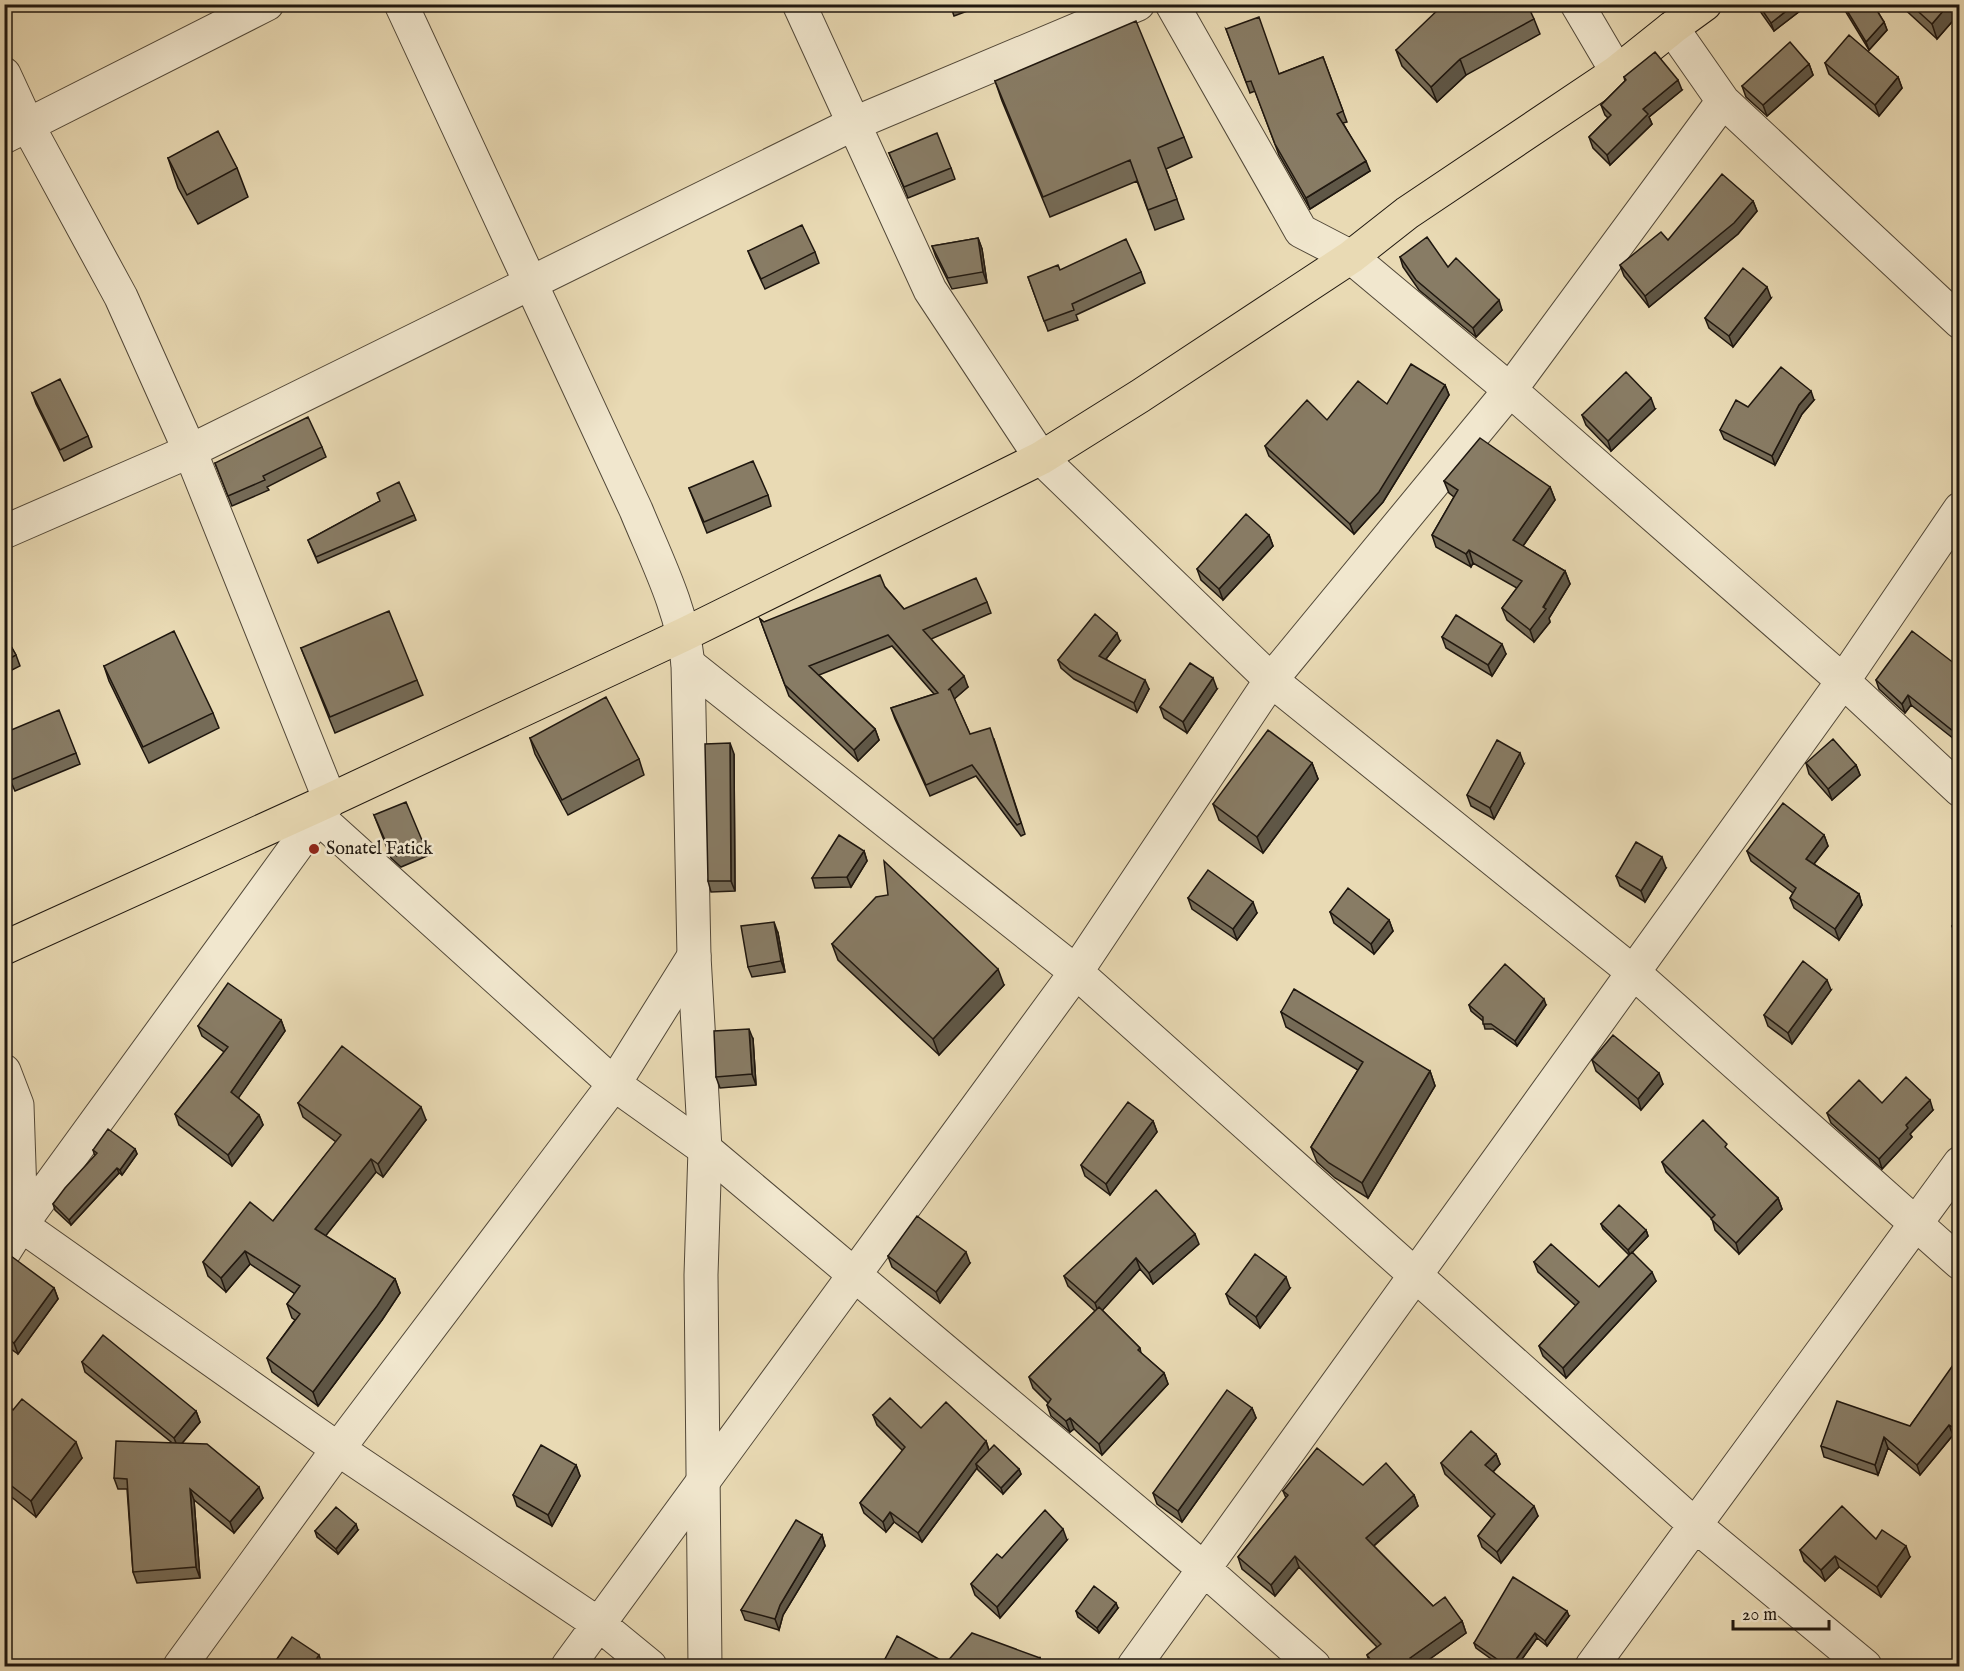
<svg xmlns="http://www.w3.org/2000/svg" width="1964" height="1671" font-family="'IM FELL English',serif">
<rect width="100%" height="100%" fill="#e9dab4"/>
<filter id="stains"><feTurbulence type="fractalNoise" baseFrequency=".00333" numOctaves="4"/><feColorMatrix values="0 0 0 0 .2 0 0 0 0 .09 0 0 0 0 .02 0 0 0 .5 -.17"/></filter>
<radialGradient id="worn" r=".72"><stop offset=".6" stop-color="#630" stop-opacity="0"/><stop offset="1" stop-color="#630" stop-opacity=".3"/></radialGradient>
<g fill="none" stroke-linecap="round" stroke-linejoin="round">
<defs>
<path id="minor" d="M799 4 930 290 1041 458 1271 680 1633 972 1960 1263
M1172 4 1301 231 1351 257 1510 390 1843 681 1960 790
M1577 4 1617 72
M1672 28 1723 101 1960 322
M4 74 28 126 121 297 190 451 330 800 21 1225 4 1252
M4 137 267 4
M4 532 190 451 853 124 1138 4
M688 664 1076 972 1695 1525 1865 1666
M318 817 614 1084 705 1149 1204 1569 1314 1666
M4 1071 17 1105 21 1225 338 1449 600 1625 650 1666
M180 1666 338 1449 614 1084 694 956
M568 1666 1076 972 1271 680 1510 390 1723 101
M1134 1666 1843 681 1960 509
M1592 1666 1960 1163"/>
<path id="tertiary" d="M401 4 636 510C657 561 682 609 688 664L694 956 705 1149 701 1275 705 1666"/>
<path id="primary" d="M4 948 330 800 685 634 1041 458 1140 396 1351 257 1407 213 1617 72 1672 28 1705 4"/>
</defs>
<use href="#minor" stroke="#524838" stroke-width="35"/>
<use href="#tertiary" stroke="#524838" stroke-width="35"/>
<use href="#primary" stroke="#1f170f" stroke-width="35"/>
<use href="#minor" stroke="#f1e7ce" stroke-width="33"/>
<use href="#tertiary" stroke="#f1e7ce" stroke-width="33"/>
<use href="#primary" stroke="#e9dab4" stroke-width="33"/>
</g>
<path fill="#756b57" stroke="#1f170f" stroke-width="1.5" d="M950 4H981V6L954 16Z
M1756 4H1809L1774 31 1757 7Z
M1841 4H1873L1884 22 1887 30 1869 50Z
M1899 4H1959V19L1957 16 1937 39Z
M1534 19 1540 34 1466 75 1437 102 1402 66 1396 50Z
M1226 29 1279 74 1323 57 1347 122 1343 123 1370 171 1310 209 1279 155 1255 91 1250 93Z
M1825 63 1898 77 1902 88 1879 116 1829 74Z
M1809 64 1813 75 1767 116 1746 97 1742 86Z
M1624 77 1682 90 1649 117 1652 124 1610 165 1593 148 1589 137 1608 118 1605 115 1601 105 1625 81Z
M995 81 1184 137 1192 157 1166 169 1184 219 1155 230 1137 181 1050 217 1002 101Z
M889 153 951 168 955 179 908 198Z
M168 158 237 168 248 197 198 224 178 188Z
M1753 201 1757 211 1738 234 1649 307 1624 276 1620 265 1668 240Z
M978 238 982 249 987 283 952 289 936 257 932 246Z
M748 251 815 252 819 263 765 289 752 261Z
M1400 257 1448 267 1502 310 1476 337 1419 290 1403 267Z
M1060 270 1141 272 1145 283 1076 315 1078 320 1048 331 1028 277Z
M1771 298 1733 347 1709 328 1705 318Z
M1445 385 1449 395 1383 502 1354 534 1269 456 1265 446 1327 420 1387 404Z
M32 393 88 436 92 447 64 461 36 404Z
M1814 400 1802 414 1775 465 1724 439 1720 430 1748 407Z
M1655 409 1611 451 1586 425 1582 415Z
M322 447 326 457 267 487 269 490 232 506 215 463Z
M1444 481 1550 487 1555 500 1523 546 1565 571 1570 584 1549 618 1550 622 1534 642 1507 620 1502 608 1517 588 1473 563 1471 567 1436 547 1432 535 1454 497 1449 493Z
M689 488 768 495 771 506 707 533Z
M380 501 414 515 416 520 318 563 308 540Z
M1269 535 1273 546 1223 600 1201 580 1197 569Z
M885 587 904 609 987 602 991 613 931 639 968 687 954 699 970 734 994 739 1025 834 1021 836 976 776 930 796 895 719 891 708 934 694 892 646 819 675 875 729 879 740 858 761 789 696 760 619 764 622Z
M4 634 16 655 20 666 4 674Z
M1442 637 1506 654 1492 676 1446 648Z
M1120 641 1106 659 1149 689 1137 712 1074 679 1061 668 1058 660Z
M301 648 417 680 423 695 335 733Z
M104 666 213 713 219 728 149 763 109 681Z
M1959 667V743L1911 705 1905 713 1879 689 1876 680Z
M1217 689 1187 733 1164 718 1160 707Z
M4 733 76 753 80 764 15 791 4 766Z
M530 738 639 759 644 775 568 815 535 754Z
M734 754 735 891 711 892 708 881Z
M1312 763 1318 779 1263 853 1219 820 1213 804Z
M1806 763 1856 765 1860 775 1832 800 1809 774Z
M1524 764 1494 819 1471 806 1467 795Z
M374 815 424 845 427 856 401 867 391 858Z
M1824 835 1828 846 1814 864 1859 894 1862 905 1839 940 1794 908 1790 898 1793 893 1751 861 1747 851Z
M864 851 867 861 851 887 815 888 812 878Z
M1666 868 1645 902 1620 886 1616 876Z
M1188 898 1257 913 1237 940 1192 909Z
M1330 912 1389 920 1393 931 1374 954 1334 923Z
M1959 917V936L1954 931 1952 926Z
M778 933 785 972 752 977 748 967Z
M832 944 1004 985 939 1055 838 960Z
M1831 990 1792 1044 1768 1026 1764 1015Z
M1469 1005H1546L1517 1046 1493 1029H1485L1483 1021 1471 1011Z
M1281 1012 1430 1071 1435 1086 1368 1198 1335 1178 1317 1162 1311 1147 1358 1070 1286 1027Z
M281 1020 285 1031 238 1098 259 1115 263 1125 232 1166 179 1125 175 1114 224 1052 202 1036 198 1026Z
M753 1039 756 1085 720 1088 716 1077Z
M1592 1060 1663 1084 1641 1110 1596 1071Z
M298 1103 426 1120 383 1177 376 1172 325 1236 395 1279 400 1293 382 1320 318 1406 272 1372 267 1358 295 1320 292 1318 287 1304 295 1294 250 1264 226 1292 208 1276 203 1262 273 1221 336 1142 303 1117Z
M1882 1103 1933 1110 1910 1134 1912 1137 1882 1169 1831 1123 1827 1113Z
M1153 1121 1157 1132 1110 1195 1085 1176 1081 1165Z
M135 1149 137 1154 122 1175 119 1173 71 1225 55 1210 53 1204 95 1156 93 1150Z
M1730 1153 1778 1198 1782 1209 1739 1254 1715 1230 1712 1219 1666 1172 1662 1162Z
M1601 1224 1646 1230 1648 1236 1632 1252 1656 1281 1566 1378 1543 1356 1539 1346 1576 1306 1538 1272 1534 1262 1599 1287 1629 1255 1603 1229Z
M1199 1244 1153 1284 1140 1269 1102 1310 1140 1348 1141 1353 1164 1373 1168 1384 1102 1455 1074 1429 1070 1432 1051 1416 1047 1405 1048 1403 1033 1388 1029 1377 1095 1311 1068 1286 1064 1276Z
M888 1256 970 1263 940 1303 892 1267Z
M4 1260 54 1288 58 1299 18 1354 4 1344Z
M1290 1288 1260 1328 1230 1304 1226 1294Z
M1959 1360 1958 1439 1953 1435 1920 1475 1888 1448 1878 1475 1824 1457 1821 1446 1910 1426Z
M82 1362 196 1411 200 1422 182 1443 263 1498 234 1533 194 1500 200 1578 137 1583 133 1572 127 1489H118L114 1478 171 1442 85 1372Z
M4 1403 13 1410 82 1458 36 1517 4 1491Z
M1252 1408 1256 1418 1182 1522 1157 1504 1153 1493Z
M873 1415 921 1428 986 1441 989 1450 1019 1469 1021 1474 1003 1494 978 1470 977 1468 922 1542 894 1522 886 1532 864 1513 860 1503 903 1451 877 1425Z
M1496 1454 1500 1464 1493 1472 1538 1516 1501 1563 1482 1547 1478 1536 1492 1518 1445 1474 1441 1463Z
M576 1465 580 1476 552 1526 517 1506 513 1495Z
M1363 1485 1414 1495 1418 1506 1374 1546 1433 1606 1462 1621 1466 1633 1420 1666H1371L1367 1655 1377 1647 1299 1567 1275 1596 1242 1569 1238 1557 1286 1498 1283 1491Z
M358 1530 338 1554 317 1537 315 1531Z
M822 1535 825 1546 783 1615 779 1630 745 1620 741 1610Z
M1067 1540 1000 1618 975 1595 971 1584 1002 1558Z
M1800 1550 1910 1557 1881 1597 1839 1567 1825 1581 1804 1561Z
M1118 1608 1099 1633 1078 1617 1076 1611Z
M1569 1616 1547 1646 1537 1638 1517 1666H1501L1476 1648 1474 1643Z
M1040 1658 1043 1666H887L885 1659 946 1663Z"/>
<path fill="#5f5747" stroke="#1f170f" stroke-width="1.5" d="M1795 4H1809L1774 31 1771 23Z
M1949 4H1953L1957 16 1937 39 1932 24Z
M1884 22 1887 30 1869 50 1866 42Z
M1460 59 1466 75 1437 102 1431 87Z
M1809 64 1813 75 1767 116 1763 105Z
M1898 77 1902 88 1879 116 1875 105Z
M1678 80 1682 90 1649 117 1652 124 1610 165 1607 155 1643 109Z
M1366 161 1370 171 1310 209 1306 198Z
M1753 201 1757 211 1738 234 1649 307 1645 296Z
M978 238 982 249 987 283 983 272Z
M1767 287 1771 298 1733 347 1729 336Z
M1499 300 1502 310 1476 337 1473 328Z
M1445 385 1449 395 1383 502 1354 534 1350 524Z
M1811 391 1814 400 1802 414 1775 465 1772 456 1799 405Z
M1651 398 1655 409 1611 451 1608 441Z
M1550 487 1555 500 1518 553 1513 540Z
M1269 535 1273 546 1223 600 1219 589Z
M1469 550 1473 563 1471 567 1466 554Z
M1565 571 1570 584 1549 618 1550 622 1534 642 1530 630Z
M1117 633 1120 641 1102 664 1099 656Z
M1502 644 1506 654 1492 676 1488 665Z
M964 676 968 687 952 701 948 690Z
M1213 678 1217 689 1187 733 1183 722Z
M1145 680 1149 689 1137 712 1134 703Z
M1908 695 1911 705 1905 713 1902 704Z
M875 729 879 740 858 761 854 750Z
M730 743 734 754 735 891 731 881Z
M1520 753 1524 764 1494 819 1490 808Z
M1312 763 1318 779 1263 853 1257 837Z
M1856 765 1860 775 1832 800 1828 789Z
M1824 835 1828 846 1810 869 1806 859Z
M864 851 867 861 851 887 847 877Z
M1662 857 1666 868 1645 902 1641 891Z
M1859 894 1862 905 1839 940 1835 929Z
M1253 902 1257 913 1237 940 1233 929Z
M1389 920 1393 931 1374 954 1371 944Z
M774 922 778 933 785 972 781 961Z
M998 969 1004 985 939 1055 933 1039Z
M1827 980 1831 990 1792 1044 1788 1033Z
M1544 999 1546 1005 1517 1046 1515 1041Z
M281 1020 285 1031 235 1103 231 1092Z
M749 1029 753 1039 756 1085 752 1074Z
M1430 1071 1435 1086 1368 1198 1362 1183Z
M1659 1073 1663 1084 1641 1110 1638 1099Z
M1930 1100 1933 1110 1910 1134 1912 1137 1882 1169 1879 1159 1906 1125Z
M421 1107 426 1120 383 1177 378 1164Z
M259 1115 263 1125 232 1166 228 1155Z
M1153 1121 1157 1132 1110 1195 1106 1184Z
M135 1149 137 1154 122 1175 120 1170Z
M371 1159 376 1172 320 1243 315 1229Z
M117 1168 119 1173 71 1225 69 1220Z
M1778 1198 1782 1209 1739 1254 1736 1243Z
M1646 1230 1648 1236 1630 1255 1628 1250Z
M1195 1234 1199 1244 1153 1284 1149 1273Z
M245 1251 250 1264 226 1292 221 1278Z
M966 1252 970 1263 940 1303 936 1292Z
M1136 1258 1140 1269 1099 1314 1095 1303Z
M1652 1272 1656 1281 1566 1378 1563 1368Z
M1286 1277 1290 1288 1260 1328 1256 1317Z
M395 1279 400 1293 382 1320 318 1406 313 1392Z
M54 1288 58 1299 18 1354 14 1343Z
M1164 1373 1168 1384 1102 1455 1099 1444Z
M1252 1408 1256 1418 1182 1522 1178 1511Z
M196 1411 200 1422 178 1448 174 1438Z
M1070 1418 1074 1429 1070 1432 1066 1421Z
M1959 1420V1436L1958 1439 1954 1428Z
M1949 1425 1953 1435 1920 1475 1917 1465Z
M1884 1437 1888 1448 1878 1475 1875 1465Z
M986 1441 989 1451 976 1464 977 1468 922 1542 918 1533Z
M76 1442 82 1458 36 1517 31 1501Z
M1496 1454 1500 1464 1489 1476 1485 1465Z
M576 1465 580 1476 552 1526 548 1515Z
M1019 1469 1021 1474 1003 1494 1001 1488Z
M259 1487 263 1498 234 1533 230 1522Z
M190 1489 194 1500 200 1578 196 1567Z
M1414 1495 1418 1506 1370 1549 1366 1538Z
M1534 1506 1538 1516 1501 1563 1497 1552Z
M890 1512 894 1522 886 1532 883 1522Z
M356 1524 358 1530 338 1554 336 1549Z
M1063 1529 1067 1540 1000 1618 997 1607Z
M822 1535 825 1546 783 1615 779 1630 775 1619 780 1605Z
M1906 1546 1910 1557 1881 1597 1877 1587Z
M1295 1556 1299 1567 1275 1596 1271 1585Z
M1835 1556 1839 1567 1825 1581 1821 1570Z
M1116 1603 1118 1608 1099 1633 1097 1628Z
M1567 1611 1569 1616 1547 1646 1545 1641Z
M1462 1621 1466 1633 1420 1666H1403L1410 1658Z
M1535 1633 1537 1638 1517 1666H1511Z
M319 1655 323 1666H312Z
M1040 1658 1043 1666H1037Z"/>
<path fill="#887c65" stroke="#1f170f" stroke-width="1.5" d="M1444 4H1527L1534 19 1460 59 1431 87 1396 50Z
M1758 4H1795L1771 23Z
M1843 4H1873L1884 22 1866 42Z
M1910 4H1949L1932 24Z
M1955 4H1959V9Z
M1259 17 1279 74 1323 57 1343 111 1337 114 1366 161 1306 198 1275 144 1251 81 1246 82 1226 29Z
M1136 21 1184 137 1158 148 1177 199 1148 210 1130 160 1043 197 995 81Z
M1849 35 1898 77 1875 105 1825 63Z
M1790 42 1809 64 1763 105 1742 86Z
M1655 52 1678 80 1643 109 1648 114 1607 155 1589 137 1611 115 1601 105 1626 80 1624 77Z
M218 131 237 168 187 195 168 158Z
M937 133 951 168 904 187 889 153Z
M1722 174 1753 201 1734 223 1645 296 1620 265 1661 232 1668 240Z
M802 225 815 252 761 279 748 251Z
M1427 237 1448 267 1456 258 1499 300 1473 328 1416 280 1400 257Z
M978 238 983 272 948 278 932 246Z
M1126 239 1141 272 1072 304 1074 310 1044 321 1028 277 1058 265 1060 270Z
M1743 268 1767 287 1729 336 1705 318Z
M1411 364 1445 385 1379 492 1350 524 1265 446 1307 400 1327 420 1358 381 1387 404Z
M1781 367 1811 391 1799 405 1772 456 1720 430 1736 400 1748 407Z
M1626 372 1651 398 1608 441 1582 415Z
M60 379 88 436 60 450 32 393Z
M308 417 322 447 263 476 265 480 228 496 215 463Z
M1480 438 1550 487 1513 540 1565 571 1543 607 1546 609 1530 630 1502 608 1522 581 1469 550 1466 554 1432 535 1458 490 1444 481Z
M753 461 768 495 704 522 689 488Z
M399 482 414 515 316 557 308 540 380 501 377 493Z
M1246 514 1269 535 1219 589 1197 569Z
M880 575 885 587 904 609 976 578 987 602 923 630 964 676 948 690 950 689 970 734 990 728 1021 823 1017 825 972 765 926 785 891 708 938 693 888 635 809 666 875 729 854 750 785 685 760 619 764 622Z
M389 611 417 680 330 717 301 648Z
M1095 614 1117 633 1099 656 1145 680 1134 703 1070 670 1058 660Z
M1456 615 1502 644 1488 665 1442 637Z
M174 631 213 713 143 747 104 666Z
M1912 631 1959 667V733L1958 735 1908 695 1902 704 1876 680Z
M4 634 16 655 4 662Z
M1190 663 1213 678 1183 722 1160 707Z
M606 697 639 759 562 800 530 738Z
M59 710 76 753 11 780 4 765V733Z
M1268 730 1312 763 1257 837 1213 804Z
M1833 739 1856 765 1828 789 1806 763Z
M1497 740 1520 753 1490 808 1467 795Z
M730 743 731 881H708L705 744Z
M406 802 424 845 397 856 388 847 374 815Z
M1783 803 1824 835 1806 859 1859 894 1835 929 1790 898 1796 888 1747 851Z
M839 835 864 851 847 877 812 878Z
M1636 842 1662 857 1641 891 1616 876Z
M884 861 998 969 933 1039 832 944 876 897 888 895Z
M1208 870 1253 902 1233 929 1188 898Z
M1348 888 1389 920 1371 944 1330 912Z
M1959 917V932L1952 926Z
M774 922 781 961 748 967 741 926Z
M1803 961 1827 980 1788 1033 1764 1015Z
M1505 964 1544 999 1515 1041 1491 1024H1483V1017L1469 1005Z
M228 983 281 1020 231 1092 259 1115 228 1155 175 1114 228 1047 198 1026Z
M1294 989 1430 1071 1362 1183 1329 1163 1311 1147 1363 1062 1281 1012Z
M749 1029 752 1074 716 1077 714 1031Z
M1613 1035 1659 1073 1638 1099 1592 1060Z
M342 1046 421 1107 378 1164 371 1159 315 1229 395 1279 377 1306 313 1392 267 1358 300 1314 287 1304 300 1286 245 1251 221 1278 203 1262 250 1202 273 1221 341 1135 298 1103Z
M1906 1077 1930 1100 1906 1125 1908 1128 1879 1159 1827 1113 1859 1080 1882 1103Z
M1128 1102 1153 1121 1106 1184 1081 1165Z
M1703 1120 1727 1144 1725 1147 1778 1198 1736 1243 1711 1219 1715 1215 1662 1162Z
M108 1129 135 1149 120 1170 117 1168 69 1220 53 1204 65 1188 97 1153 93 1150Z
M1156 1190 1195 1234 1149 1273 1136 1258 1095 1303 1064 1276Z
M1619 1205 1646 1230 1628 1250 1601 1224Z
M917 1216 966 1252 936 1292 888 1256Z
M1551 1244 1599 1287 1632 1252 1652 1272 1563 1368 1539 1346 1579 1302 1534 1262Z
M1255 1254 1286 1277 1256 1317 1226 1294Z
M11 1256 54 1288 14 1343 4 1336V1260Z
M1099 1307 1140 1348 1138 1350 1164 1373 1099 1444 1070 1418 1066 1421 1047 1405 1051 1399 1029 1377Z
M103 1335 196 1411 174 1438 82 1362Z
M1958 1358 1959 1360V1420L1954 1428 1949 1425 1917 1465 1884 1437 1875 1465 1821 1446 1837 1401 1910 1426Z
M1227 1390 1252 1408 1178 1511 1153 1493Z
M890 1398 921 1428 946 1402 986 1441 918 1533 890 1512 883 1522 860 1503 905 1447 873 1415Z
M22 1399 76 1442 31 1501 4 1480V1403L13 1410Z
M1471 1431 1496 1454 1485 1465 1534 1506 1497 1552 1478 1536 1495 1514 1441 1463Z
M116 1441 207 1444 259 1487 230 1522 190 1489 196 1567 133 1572 127 1479 114 1478Z
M541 1445 576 1465 548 1515 513 1495Z
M994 1445 1019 1469 1001 1488 976 1464Z
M1317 1448 1363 1485 1386 1463 1414 1495 1366 1538 1433 1606 1445 1597 1462 1621 1410 1658 1412 1660 1403 1666H1375L1367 1655 1381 1644 1295 1556 1271 1585 1238 1557 1288 1495 1283 1491Z
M1842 1506 1876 1539 1882 1530 1906 1546 1877 1587 1835 1556 1821 1570 1800 1550Z
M336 1507 356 1524 336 1549 315 1531Z
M1045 1510 1063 1529 997 1607 971 1584 997 1554 1002 1558Z
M796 1520 822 1535 780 1605 775 1619 741 1610Z
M1513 1577 1567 1611 1545 1641 1535 1633 1511 1666H1507L1474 1643Z
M1094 1586 1116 1603 1097 1628 1076 1611Z
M972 1633 1040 1658 1037 1666H898L885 1659 897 1636 946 1663Z
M292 1637 319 1655 312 1666H272Z
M403 1660 409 1666H396Z"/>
<circle fill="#8f2418" stroke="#f1e7ce" stroke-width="2" cx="314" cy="849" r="6"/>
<g text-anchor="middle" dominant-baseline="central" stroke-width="5" stroke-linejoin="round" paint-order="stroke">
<g font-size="18" fill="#1f170f" stroke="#f1e7ce" text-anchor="start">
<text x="326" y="849">Sonatel Fatick</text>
</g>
</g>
<rect width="1964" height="1671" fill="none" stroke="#e9dab4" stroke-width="24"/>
<rect x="6" y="6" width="1952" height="1659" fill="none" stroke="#1f170f" stroke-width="3"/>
<rect x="12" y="12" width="1940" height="1647" fill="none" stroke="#1f170f" stroke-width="1.5"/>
<path d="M1733 1620v9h96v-9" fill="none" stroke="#1f170f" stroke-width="3"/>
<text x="1742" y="1620" font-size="18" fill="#1f170f" stroke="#f1e7ce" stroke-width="4.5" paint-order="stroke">20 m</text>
<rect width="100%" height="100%" filter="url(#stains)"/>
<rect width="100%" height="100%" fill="url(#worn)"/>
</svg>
